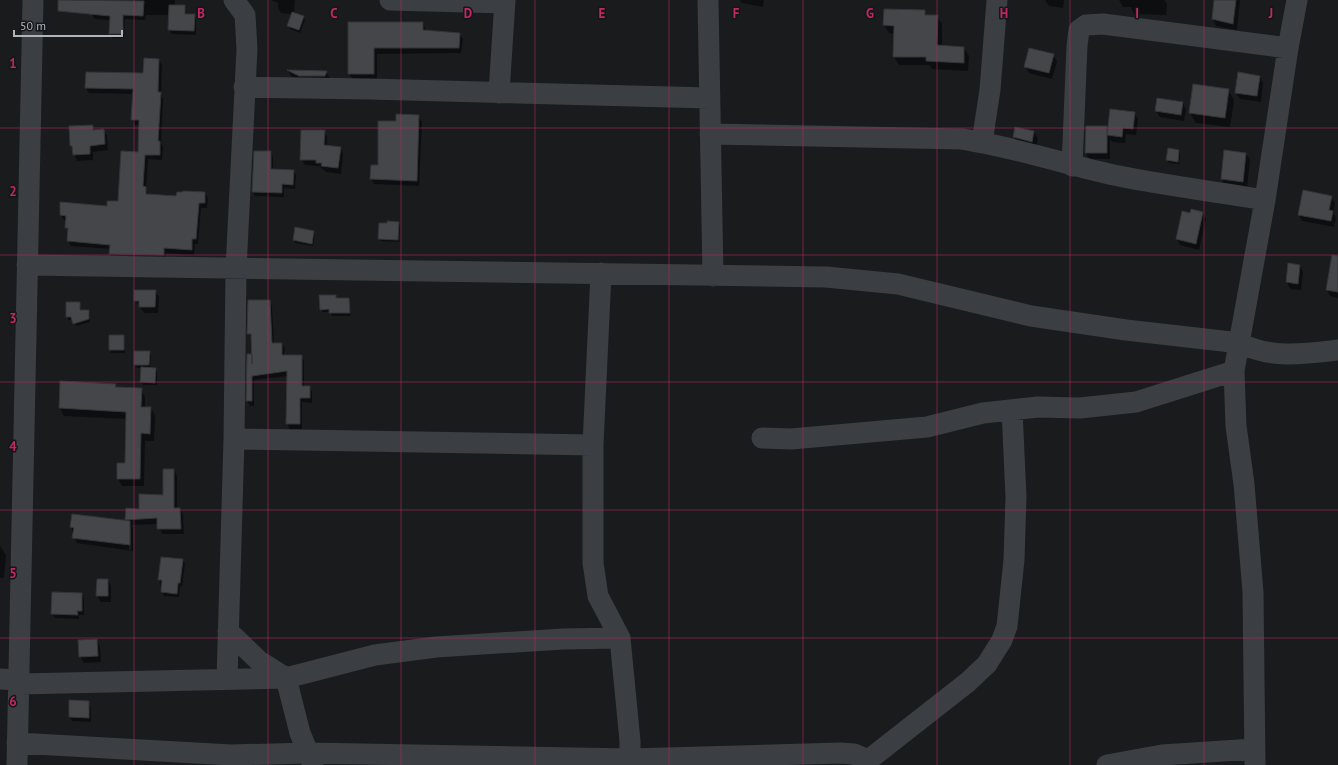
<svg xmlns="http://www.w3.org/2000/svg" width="1338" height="765" font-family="'PT Sans',sans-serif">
<rect width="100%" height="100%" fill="#1a1b1d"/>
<path fill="#0007" fill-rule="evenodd" d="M107 0H175V6H184L187 15H194L196 19V35L172 34 169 30 170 15H146L145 20 125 19 124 38H113L110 34 111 20 95 19 92 15V3L107 4Z
M271 0H295L294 14 303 17 305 20 300 33 290 29 288 26 292 14 281 13 278 8V3Z
M740 0H764L763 7 742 3Z
M1045 0H1064L1063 8 1049 6Z
M1119 0H1164L1167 4 1166 15 1134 14 1131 7H1123Z
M1215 0H1240L1237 30 1216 26 1213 19Z
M885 10 924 11 927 16H937L942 24V46L964 48 969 56 968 71 932 69 930 65H899L894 57 895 34 889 33 884 25Z
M349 23H423L426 31 459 34 463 39 461 53 377 54V80L353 79 349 74Z
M1053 55 1057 61 1052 79 1029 73 1025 66Z
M159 60 162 65 161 95 163 99 161 143 163 147 162 160 148 159 146 188 148 195 177 197 205 193 208 198 207 208H201L198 244H195L194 255 166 253V260L113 259 110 254 111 249 71 246 68 241 67 221 64 220 61 215 108 207 119 202 139 153 140 125H135L132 120 133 94 89 93 86 88 144 74Z
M288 71 326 72 330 78 303 82 292 77Z
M1260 77 1263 83 1261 102 1240 99 1236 93Z
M1228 90 1234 100 1230 127 1196 123 1190 113Z
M1183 103 1186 110 1184 121 1160 117 1156 111Z
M1134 113 1138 119 1136 135 1126 134 1125 143 1112 142 1110 139V159H1089L1086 153 1106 127 1108 131Z
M418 116 422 122 419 186 374 184 371 178 379 166 397 122Z
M92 126 95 131 103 130 107 136 108 150 93 152V160L77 161 71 146Z
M1016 128 1034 132 1038 138 1036 148 1018 143 1014 137Z
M324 131 327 137V146L340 148 343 153 341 174 326 172 319 166 305 165 302 160Z
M1179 151 1180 154 1179 164 1169 163 1167 160Z
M1225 151 1246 154 1250 160 1247 188 1225 186 1222 179Z
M271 152 273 157V170L294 171 296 175 295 189 284 188V197L255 196 253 192Z
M1331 197 1335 203 1333 213 1336 218 1334 227 1302 221 1299 215Z
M1203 212 1206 219 1199 250 1180 245 1177 239Z
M399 223 400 226 399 242 381 241 379 238Z
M296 228 314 232 315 235 313 246 295 243 294 240Z
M1289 264 1299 265 1303 272 1301 290 1290 289 1287 282Z
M1338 267V298L1330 296 1327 290Z
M156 291 159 297 158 313H144L135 300Z
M336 296 337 299H349L351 316H332L330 312H322L321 309Z
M269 301 272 306 274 344H282L285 349 284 356H301L304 361V387H310L312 392V403L302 402V429H290L287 424 288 376 254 380V406H250L247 401 253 358 252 338 248 333Z
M67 303H79L81 311H88L90 313V322L76 326 73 320H68Z
M110 336H123L125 353H111Z
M135 352H149L151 355 150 368H155L157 371V385H143L141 382 142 368H137L135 365Z
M61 382 115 385 117 388 141 389 145 397V408H151L155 416 154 441H145L144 486H122L118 479V464H126L127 419 64 416 60 408Z
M174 470 177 476V509H180L183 514 184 534H162L158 524 131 525 133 528V551L77 543 71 527 128 522 126 520 140 510 164 496ZM129 527H131V550H129Z
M0 546 6 555 4 578H0Z
M182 560 185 564 182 587 180 586 179 597 164 596 159 580Z
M108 580 111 586V602H101L97 596Z
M82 594 84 598V615H79V619L55 618 52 614Z
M97 640 100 647 101 662 84 663 80 656Z
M88 702 91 707V722L72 721 70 717Z"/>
<path fill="#44464a" stroke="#343539" d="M58 0 144 1 143 16 123 15V34H109L110 16 58 11Z
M1214 0H1236L1233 24 1212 19Z
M169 5H185V14H195L194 31 168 30Z
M884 9 925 10V15H938L937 45 964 47V63L926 61V57H893L894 26 883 25Z
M292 12 304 16 299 30 287 26Z
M348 22H423V30L460 33 459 48H374V74H348Z
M1029 48 1054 54 1049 73 1024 67Z
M144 58 159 59 158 92H161L158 141H160V155H145L143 186 146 187V194L176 196 177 192H183V191L205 192V203H199L196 239H192V250L164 248V255L109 254 110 245 67 241 68 228H65L66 216 60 215V202L107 206V201H118L121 151 138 152 139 120H131L133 89 85 88 86 72 143 73Z
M287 70 327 71 325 76H299Z
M1238 72 1260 76 1257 96 1235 93Z
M1193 84 1229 89 1225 118 1189 113Z
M1157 98 1183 102 1181 115 1155 111Z
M1110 109 1135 112 1133 129 1123 128 1122 137 1107 135Z
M396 114 419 115 417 181 370 179 371 165H378V121H396Z
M93 125V130L104 129 105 144 90 146V154L73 155 72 146H70L69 126Z
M1086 126H1107V153H1085Z
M1015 127 1034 131 1032 142 1013 137Z
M301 130H325L324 145 341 147 338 168 321 166 322 163H316V160H300Z
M1168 148 1179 150 1178 162 1166 160Z
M1224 150 1246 153 1243 182 1221 179Z
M254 151H271V169L294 170 293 185 282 184V193L252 192Z
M1303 190 1332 196 1329 210 1333 211 1331 221 1298 215Z
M1191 209 1203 212 1196 244 1176 239 1182 211 1190 213Z
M387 221 399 222 398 240 378 239 379 223H387Z
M295 227 314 231 312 244 293 240Z
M1332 255 1338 256V292L1326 290Z
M1288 263 1300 265 1298 284 1286 282Z
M134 290H156L155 307H139V301H134Z
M319 295H336V298H349L350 313H329V309L320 310Z
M248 300H270L272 343H282V355H302V386H310V398H300V424H286L287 371 252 376V401H246L247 354H252V364L251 334H247Z
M66 302H80V310H89V319L73 324 71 317H66Z
M109 335H124V350H109Z
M134 351H150L149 365H134Z
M141 367 156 368 155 383 140 382Z
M60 381 116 384 115 387 142 388 141 407H151L150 434 141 433 140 479H117V463H125L126 412 59 408Z
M163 469H174V508H180L181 529H157V518L125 520 126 508 139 509V494L163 495Z
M72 514 130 521V545L72 538 74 528 70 527Z
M161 557 183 559 180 583H178L177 594 161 592 162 580H158Z
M97 579H108V596H96Z
M52 592 82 593V611H77L78 615 51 614Z
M97 639 98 656 79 657 78 640Z
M69 700 89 701V718L69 717Z"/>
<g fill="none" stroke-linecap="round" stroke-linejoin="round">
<path stroke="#3b3e42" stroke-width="21" d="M390 0 505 3
M708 0 713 276
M244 87 369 89 709 98
M499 93 505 0
M710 134 961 139C1011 146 1060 163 1109 174 1160 185 1213 191 1265 200
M982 142 990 90 997 0
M1072 166 1077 46 1079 30 1086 25 1103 24 1288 48
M27 265 826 277 898 284 1031 316 1126 330 1240 343C1271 359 1304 354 1338 350
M601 273 593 445V563L598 596 620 638 630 741V765
M762 438 791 439 927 427 983 413 1038 407 1080 408 1136 402 1234 371
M234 439 593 445
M228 631 259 661 286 678 375 655 436 647 563 639 620 638
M0 679 19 680
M227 679 234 439 236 269 247 49 245 15 234 0
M19 684 286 678 300 733 313 765
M17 743 231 755 309 753 630 759 840 753 854 754 868 760
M17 765 33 0
M862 765 968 682 987 664 1002 640 1007 626 1014 560 1016 497 1012 410
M1107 765 1162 755 1254 749
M1255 765 1253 592 1244 484 1236 426 1234 371 1265 200 1288 48 1297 0"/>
</g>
<path fill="none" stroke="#c02865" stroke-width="1" stroke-opacity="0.55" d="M134 0V765M268 0V765M401 0V765M535 0V765M669 0V765M803 0V765M937 0V765M1070 0V765M1204 0V765M0 128H1338M0 255H1338M0 382H1338M0 510H1338M0 638H1338"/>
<g font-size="13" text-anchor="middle" font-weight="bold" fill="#c02865" stroke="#151618" stroke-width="3" stroke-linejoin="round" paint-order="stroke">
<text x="201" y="18">B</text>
<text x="334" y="18">C</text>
<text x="468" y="18">D</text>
<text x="602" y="18">E</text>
<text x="736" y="18">F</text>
<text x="870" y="18">G</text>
<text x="1004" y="18">H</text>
<text x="1137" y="18">I</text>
<text x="1271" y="18">J</text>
<text x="13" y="68">1</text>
<text x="13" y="196">2</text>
<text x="13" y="323">3</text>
<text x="13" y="451">4</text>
<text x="13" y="578">5</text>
<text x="13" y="706">6</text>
</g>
<path d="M14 30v6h108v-6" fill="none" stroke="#adb5bd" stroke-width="2"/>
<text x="20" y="30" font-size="12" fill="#adb5bd" stroke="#151618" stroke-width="3" paint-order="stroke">50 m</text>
</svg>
